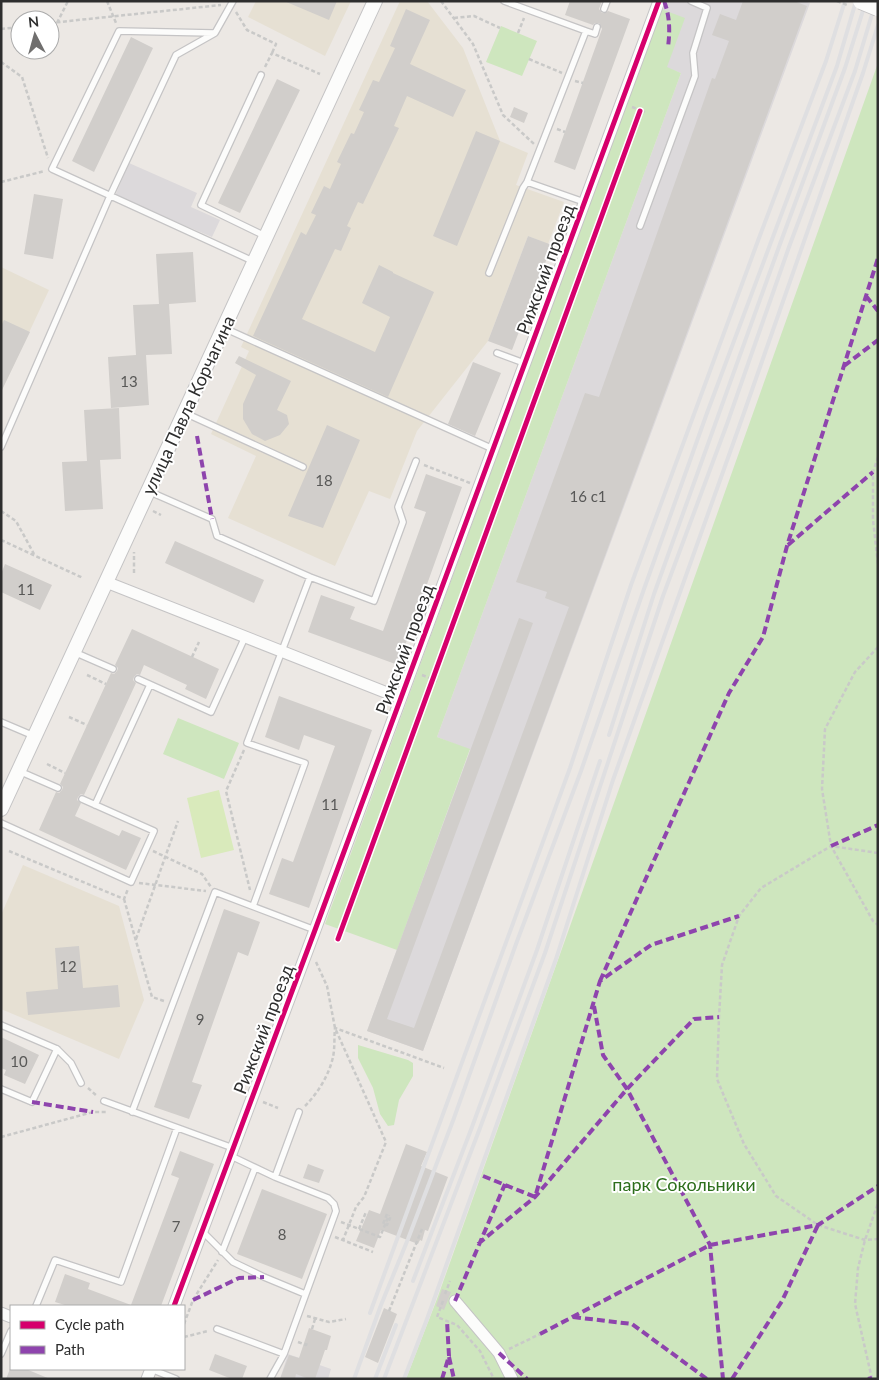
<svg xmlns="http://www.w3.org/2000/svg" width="879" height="1380" font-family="Lato,sans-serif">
<rect width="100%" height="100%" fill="#ece8e4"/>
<path fill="#dcd9db" d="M664 1H804L810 3 423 1051 367 1031 470 750 437 737 681 73 667 68 661 9Z
M129 163 197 193 191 207 220 220 212 237 115 196Z
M288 1354 331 1369 328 1379H280Z"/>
<path fill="#e6e0d3" d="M256 1H351L325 56 248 17Z
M400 1H427L463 48 500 141 528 153 516 185 564 202 548 244 528 236 488 341 417 431 390 499 369 491 335 566 228 518 256 456 211 434 249 351 241 347Z
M1 267 49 290 1 392Z
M23 865 119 906 144 1000 119 1059 1 1009V915Z"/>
<path fill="#cee6be" d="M661 9 685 18 667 67 681 73 437 737 470 749 397 950 325 924Z
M501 26 537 41 522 76 486 62Z
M878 63V1379H406L437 1299Z
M178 718 239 743 224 779 163 754Z
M358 1045 408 1060 413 1063V1076L399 1100 394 1125 388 1126 380 1114 373 1088 358 1058Z"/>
<path fill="#d9eabb" d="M219 790 234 850 201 858 187 798Z"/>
<path fill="#d1cecb" d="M284 1H337L329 20Z
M570 1H602L599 9 602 13H605L608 11 630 19 575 170 554 162 602 29 599 23H595L593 25 565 15Z
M743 1H794L807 6 423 1051 367 1031 519 618 533 623 387 1019 414 1028 569 607 545 598 547 592 516 582 585 393 599 397 712 78 715 79 729 41 712 35 720 14 736 20Z
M406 9 430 20 410 64 466 90 453 117 407 96 394 126 399 128 363 204 358 202 347 226 351 228 341 251 335 249 302 319 375 352 390 317 362 303 379 265 393 272V273L434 292 388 397 253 336 301 232 306 235 316 215 311 213 324 186 330 189 341 164 337 162 351 133 354 134 364 112 359 110 373 80 379 82 395 48 390 46Z
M131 37 153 48 94 172 72 161Z
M277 79 300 90 240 213 218 203Z
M514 107 528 113 524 123 510 117Z
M476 131 500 141 457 246 433 236Z
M34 194 63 199 53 259 24 254Z
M528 236 552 245 512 350 488 341Z
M193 252 196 302 169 304 172 354 146 355 149 405 111 408 108 357 136 355 133 305 159 304 156 254Z
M4 320 30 332 1 392V326Z
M239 356 291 381 277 410 287 415 289 424 280 435 265 441 252 434 243 419V404L256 375 235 363Z
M473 362 501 373 475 436 448 424Z
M119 408 121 459 100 460 103 509 65 511 62 462 87 461 84 410Z
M327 425 360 440 323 528 288 516Z
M426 474 462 487 398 665 308 632 321 595 355 607 350 619 383 631 426 512 414 508Z
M175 541 264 580 254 603 165 563Z
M5 564 52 585 40 610 1 592V574Z
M132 629 219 669 206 699 185 689 187 685 144 665 140 675 137 674 134 677 133 680 136 683 84 795 81 794 78 797 77 800 81 803 75 816 119 836 122 830 141 838 126 870 39 830 56 792 59 793 62 790 63 787 60 784 111 673 114 674 117 671 118 668 115 665Z
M279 696 372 730 309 908 269 894 282 858 293 862 335 746 304 735 299 750 265 737Z
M224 909 260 922 248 956 238 952 192 1082 202 1085 189 1119 154 1107Z
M79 946 83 988 118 985 120 1007 28 1015 26 992 58 989 55 948Z
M1 1037 39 1055 25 1084 4 1075 6 1070 1 1068Z
M406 1144 427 1152 421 1166 448 1177 428 1231 425 1230 422 1241 420 1240 418 1244 381 1230 374 1248 356 1241 369 1210 380 1214Z
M180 1151 214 1164 161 1306H68L55 1302 65 1274 90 1283 88 1289 131 1305 179 1178 171 1175Z
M308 1164 324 1170 319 1183 303 1178Z
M262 1189 327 1214 302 1279 237 1254Z
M442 1289 451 1292 444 1310 436 1306Z
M384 1308 397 1314 378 1363 365 1357Z
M309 1328 331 1336 327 1350H325L315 1379H309L296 1374 295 1379H280L289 1355 299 1358Z
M215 1354 247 1366 242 1379H232L209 1370Z
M10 1369H26L50 1379H6Z"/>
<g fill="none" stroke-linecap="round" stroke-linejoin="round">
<defs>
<path id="service" d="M504 1 586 31
M604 9 607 1
M213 33 119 31 52 169 255 262
M261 75 201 205 265 236
M527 182 584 202
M640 226 695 76 693 53 707 8 691 1
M489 273 523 188 527 182 586 31 595 34 597 27
M224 328 493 449
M497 353 524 363
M185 413 303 467
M1 447 110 196 176 55 215 33 233 1
M148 491 212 519 217 536 310 577 374 601 403 522 398 507 416 461
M74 652 113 669
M138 679 211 712 245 637
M1 722 34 736
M19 771 58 788
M95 805 150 685
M1 823 131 882 154 831 82 799
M253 906 305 763 247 743 310 577
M1 1025 57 1049 32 1102 1 1089
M57 1049 71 1063 81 1083
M104 1101 233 1148
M132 1112 215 892 315 930
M231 1156 275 1177 328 1198 334 1204 336 1211 284 1354 270 1379
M275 1177 299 1112
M202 1231 233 1262 264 1277 305 1294
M222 1252 255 1168
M36 1306 55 1260 121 1282 177 1128
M217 1329 284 1354
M1 1354 11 1331
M151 1369 176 1379"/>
<path id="minor" d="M106 582 400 698
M455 1301 499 1353 512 1379
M174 1306 315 930 659 1
M1 1313 11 1317
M147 1379 151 1369"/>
<path id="tertiary" d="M1 809 375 1"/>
</defs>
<use href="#service" stroke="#c5c4c5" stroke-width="8"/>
<use href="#minor" stroke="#c5c4c5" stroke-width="13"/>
<use href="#tertiary" stroke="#c5c4c5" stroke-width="16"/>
<path stroke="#c9c9c8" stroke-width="2.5" stroke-dasharray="4 2.5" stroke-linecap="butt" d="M107 1 116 23
M441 1 473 44 503 115 534 144
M236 12 247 30 276 44 272 53
M454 18 474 16 500 28
M50 23 221 5
M57 23 68 1
M1 29 20 27
M518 33 524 18
M529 59 562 73
M1 62 22 77 48 158
M265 67 272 53 320 74
M575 81 583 83
M632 107 645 112
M557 129 565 132
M1 182 45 171
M878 457 873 472V520L878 564
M424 465 470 483
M1 511 16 521 34 554
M153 511 161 515
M1 540 83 578
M134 573V552
M878 647 855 672 825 729 822 789 831 846 873 921 878 925
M192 657 199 642
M87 675 106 684
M422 675 437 681
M69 717 87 725
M244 750 226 791 250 890
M47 764 65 773
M9 851 124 899 128 889
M153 851 202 874 211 887
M878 853 831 846 761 888 739 916 722 965 719 1017 717 1079 744 1144 776 1196 818 1225 865 1240 878 1239
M139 883 206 891
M124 899 152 997 164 1001
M136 939 178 821
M316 962 327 986 335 1028 386 1142 364 1197 356 1207 343 1240
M88 1088 97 1096
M263 1102 278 1108
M305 1106C318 1093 329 1075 333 1057 335 1048 334 1037 335 1028L444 1068
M1 1137 93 1112H107
M387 1214 383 1224 387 1225 391 1216
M341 1222 380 1237 389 1215
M359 1229 366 1212
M335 1237 373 1252
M445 1294 450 1281
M443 1301 437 1317 457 1325 480 1351 494 1379
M389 1311 422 1229
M307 1316 329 1322 346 1319
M184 1324 193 1300 218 1260
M312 1329 315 1319
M184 1337 208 1331
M298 1342 306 1345 307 1343
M509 1349 540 1334
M872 1379 855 1304 858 1268 865 1240 878 1203"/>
<use href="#service" stroke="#fcfcfb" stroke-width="5.5"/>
<use href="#minor" stroke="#fcfcfb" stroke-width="11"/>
<use href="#tertiary" stroke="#fcfcfb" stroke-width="14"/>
<path stroke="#dfdfe1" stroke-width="4" d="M609 735 654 594 780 244 845 68 866 1
M413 1281 472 1127 537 950 600 761
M370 1313 570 768 631 585 759 238 826 61 845 1
M354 1379 381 1305 408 1239 454 1118 516 944 581 771 644 589 707 413 837 66 856 1
M375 1379 396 1325
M384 1379 480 1128 545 953 663 596 727 424 789 247 855 71 876 1
M404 1379 427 1319 556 959 613 780 739 427 863 73 878 25"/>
<defs>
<path id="secondary-bridge" d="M861 1 878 8"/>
</defs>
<use href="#secondary-bridge" stroke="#c5c4c5" stroke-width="18" stroke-linecap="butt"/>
<path stroke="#c9c9c8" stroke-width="2.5" stroke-dasharray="4 2.5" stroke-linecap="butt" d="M837 1 847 5"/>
<use href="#secondary-bridge" stroke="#fcfcfb" stroke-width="16"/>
<path stroke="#8e44ad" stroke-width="4" stroke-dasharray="8 4" stroke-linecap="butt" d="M664 1C670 16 670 32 668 47
M866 296 878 311
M844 366 878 340
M197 436 212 519
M788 545 873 472
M831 846 878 825
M600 981 729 693 763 637 787 546 878 258
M594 1006 603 1055 627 1089 710 1245 723 1379
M32 1102 93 1112
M483 1176 535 1197 600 981 651 945 739 916
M478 1244 535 1197 627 1089 694 1019 719 1017
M193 1300 239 1278 264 1277
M455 1301 505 1184
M573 1317 632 1324 707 1379
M540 1334 710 1245 818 1225 878 1186
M499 1353 527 1379
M449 1357 454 1379
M442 1379 449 1356 447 1321
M732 1379 782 1301 818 1225
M868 1379 872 1378"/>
<defs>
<path id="cycleway" d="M338 939 640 111
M174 1306 315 930 659 1"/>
</defs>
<use href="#cycleway" stroke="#fff" stroke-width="8"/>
<use href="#cycleway" stroke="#d6006c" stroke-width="5"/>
</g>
<g text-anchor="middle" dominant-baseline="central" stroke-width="4" stroke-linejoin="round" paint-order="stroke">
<g font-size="15" fill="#585857">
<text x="129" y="381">13</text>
<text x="324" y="480">18</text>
<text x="588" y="496">16 с1</text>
<text x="26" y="589">11</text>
<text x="330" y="804">11</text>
<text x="68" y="966">12</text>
<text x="200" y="1019">9</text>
<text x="19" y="1061">10</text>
<text x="176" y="1226">7</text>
<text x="282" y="1234">8</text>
</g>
<g font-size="18" fill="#2e2e2e" stroke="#fff">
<text transform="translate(545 269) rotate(-70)">Рижский проезд</text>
<text transform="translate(188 405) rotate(-65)">улица Павла Корчагина</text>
<text transform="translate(404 649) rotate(-70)">Рижский проезд</text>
<text transform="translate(263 1029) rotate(-69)">Рижский проезд</text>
</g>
<g font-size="18" fill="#2c6e1b" stroke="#fff">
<text x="684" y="1184">парк Сокольники</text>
</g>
</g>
<rect width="879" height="1380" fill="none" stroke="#2e2e2e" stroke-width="5"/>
<rect x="10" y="1305" width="175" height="65" fill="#ffffff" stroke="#ababab"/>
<rect x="20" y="1321" width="25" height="8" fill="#d6006c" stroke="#ababab"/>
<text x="55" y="1330" font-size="15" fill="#2e2e2e">Cycle path</text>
<rect x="20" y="1346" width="25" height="8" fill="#8e44ad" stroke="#ababab"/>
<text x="55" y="1355" font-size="15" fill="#2e2e2e">Path</text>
<g transform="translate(35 35) rotate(354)"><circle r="24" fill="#ffffff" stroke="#ababab"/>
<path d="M0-4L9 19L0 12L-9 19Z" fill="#706f6e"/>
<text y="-8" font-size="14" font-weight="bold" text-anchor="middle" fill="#2e2e2e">N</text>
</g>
</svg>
